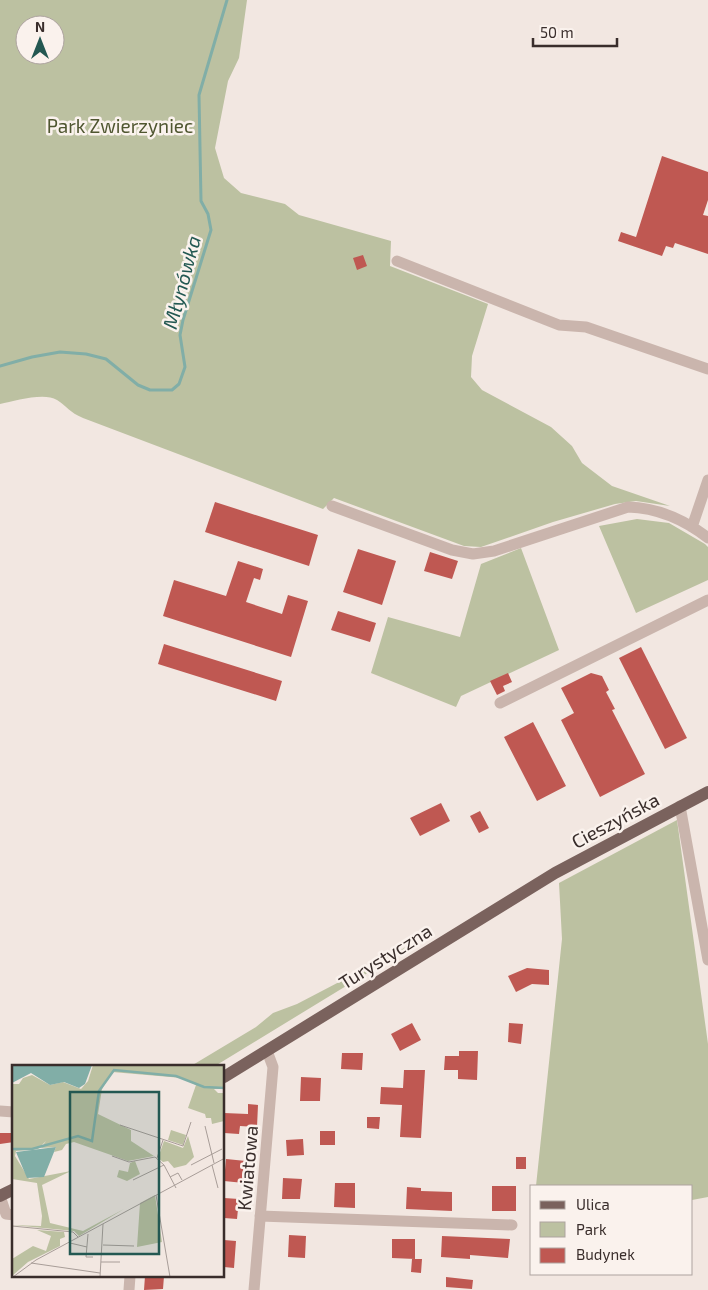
<svg xmlns="http://www.w3.org/2000/svg" width="708" height="1290" font-family="'Exo 2',sans-serif">
<rect width="100%" height="100%" fill="#f2e7e1"/>
<path fill="#bcc1a1" fill-rule="evenodd" d="M0 0H247L239 58 228 81 215 148 224 178 241 193 285 204 299 215 391 241 390 266 488 304 472 356 471 377 482 390 551 427 572 446 582 463 612 486 670 506 636 501 615 504 553 522 481 547 464 546 334 498 323 509 83 418C69 412 68 407 57 400 44 392 15 401 0 404ZM25 25H55V55H25Z
M637 519 669 523 705 544 708 547V580L636 613 599 526Z
M521 548 559 650 461 696 456 707 371 673 388 617 460 637 481 564Z
M677 820 708 1044V1197L692 1200V1186H536L562 939 559 883Z
M433 933 215 1066H191L256 1027 273 1013 297 1004Z"/>
<g fill="none" stroke-linecap="round" stroke-linejoin="round">
<path stroke="#81aea7" stroke-width="3" d="M0 366 32 357 60 352 86 354 106 359 138 385 150 390H172L179 384 185 367 180 335 183 320 211 230 208 214 201 201 199 95 227 0"/>
</g>
<path fill="#bf5852" d="M662 156 708 172V200L703 215 708 216V254L675 243 673 248 666 246 662 256 618 241 621 232 636 237Z
M363 255 367 266 357 270 353 258Z
M215 502 318 535 309 566 205 532Z
M358 549 396 561 382 605 343 592Z
M430 552 458 561 452 579 424 571Z
M238 561 263 569 260 580 254 578 246 602 282 614 288 595 308 601 291 657 163 616 174 580 226 596Z
M338 611 376 623 370 642 331 630Z
M164 644 282 681 276 701 158 664Z
M641 647 687 738 665 749 619 658Z
M508 673 512 682 503 686 505 691 497 695 490 681Z
M591 673 602 676 609 690 606 692 615 709 612 710 645 774 600 797 561 720 574 713 561 688Z
M533 722 566 786 537 801 504 737Z
M441 803 450 821 420 836 410 818Z
M480 811 489 828 479 833 470 816Z
M527 968 549 970V985L532 984 516 992 508 976Z
M412 1023 421 1040 400 1051 391 1034Z
M509 1023 523 1024 521 1044 508 1042Z
M459 1051H478L477 1080 458 1079V1070H444L445 1056H459Z
M342 1053H363L362 1070 341 1069Z
M404 1070H425L421 1138 400 1137 402 1105 380 1104 381 1087 403 1088Z
M301 1077 321 1078 320 1101H300Z
M248 1104 258 1105 257 1127 240 1126 239 1134 224 1133V1113L248 1114Z
M367 1117H380L379 1129 367 1128Z
M320 1131H335V1145H320Z
M0 1133H14V1142L0 1144Z
M303 1139 304 1155 287 1156 286 1140Z
M516 1157H526V1169H516Z
M226 1159 246 1161 244 1183 224 1181Z
M283 1178 302 1179 300 1199H282Z
M335 1183H355V1208L334 1207Z
M492 1186H516V1211H492Z
M407 1187 421 1188V1191L452 1192V1211L406 1209Z
M224 1198 239 1199 237 1219 224 1218Z
M289 1235 306 1236 305 1258 288 1257Z
M442 1236 510 1239 508 1258 470 1255V1259L441 1257Z
M392 1239H415V1259L392 1258Z
M224 1240 236 1241 234 1268 224 1267Z
M412 1259H422L421 1273 411 1272Z
M145 1276H164L163 1289 144 1290Z
M446 1277 473 1280 472 1289 446 1287Z"/>
<g fill="none" stroke-linecap="round" stroke-linejoin="round">
<path stroke="#cab5ad" stroke-width="11" d="M397 261 559 325 586 327 708 369
M332 506 452 550 473 554 494 551 628 507C658 508 685 520 708 538
M692 527 708 480
M500 703 708 600
M680 806 708 960
M0 1111 14 1112
M0 1196 6 1214 14 1215
M260 1216 512 1225
M129 1290 130 1276
M254 1290 273 1067 267 1051"/>
<path stroke="#7a625d" stroke-width="12" d="M224 1077 555 873 708 792
M0 1196 14 1189"/>
</g>
<g text-anchor="middle" dominant-baseline="central" stroke-width="5" stroke-linejoin="round" paint-order="stroke">
<g font-size="19" fill="#4f5630" stroke="#faf2ed">
<text x="120" y="125">Park Zwierzyniec</text>
</g>
<g font-size="19" fill="#392d2b" stroke="#faf2ed">
<text transform="translate(615 820) rotate(-28)">Cieszyńska</text>
<text transform="translate(385 956) rotate(-32)">Turystyczna</text>
<text transform="translate(247 1168) rotate(-85)">Kwiatowa</text>
</g>
<g font-size="20" font-style="italic" fill="#235852" stroke="#faf2ed">
<text transform="translate(181 282) rotate(-75)">Młynówka</text>
</g>
</g>
<g transform="translate(12 1065)">
<rect width="212" height="212" fill="#f2e7e1"/>
<path d="M81 0H212V24H202L206 28H212V56L200 59 199 53H194L193 49 176 43 184 20 170 13 100 7 90 24 86 49 119 65V76L142 91 116 96 62 77 54 79 50 85 42 87 44 82 29 83 34 76 26 84 4 86 3 91 17 114 59 106 30 120 38 158 71 166 112 144 67 171 62 166 0 160 29 161 30 151 25 118 0 114V19H7L11 13 20 10 38 20 51 17 69 24 76 16ZM159 65 174 70 171 80 156 75ZM176 71 182 92 174 100 162 103 156 96 151 97 146 93 152 76 171 83ZM123 96 128 109 115 116 105 112 107 105 116 107 118 98ZM143 130 150 177 156 212 150 177 125 182 128 138ZM25 165 52 167 53 172 48 174V181L16 197 0 211V194L21 181 34 186 39 171Z" fill="#bcc1a1"/>
<path d="M0 0H80L73 19 67 23 52 17 38 20 19 8 0 18ZM44 82 32 112 15 113 4 87Z" fill="#81aea7"/>
<path fill="none" stroke="#81aea7" stroke-width="2.5" d="M0 84H20L66 71 80 76 87 26 102 5 164 11 192 22 213 23"/>
<path fill="none" stroke="#a89d98" stroke-width="1" d="M108 60 171 81 179 57M193 61 202 98M100 91 117 97 143 92 152 100 164 123M145 93 151 75M179 100 210 84M200 100 206 123M158 112 166 108 170 115M121 115 152 100M144 130 158 212M0 161 61 167 66 172M76 169 74 192H81M58 178 75 182M91 180 122 181M89 197H108M19 198 88 208M1 212 24 195 213 93M88 212 91 159"/>
<path fill="#235852" fill-opacity="0.15" stroke="#235852" stroke-width="2.5" d="M58 27H147V189H58Z"/>
<rect width="212" height="212" fill="none" stroke="#392d2b" stroke-width="2.5"/>
</g>
<rect x="530" y="1185" width="162" height="90" fill="#faf2ed" stroke="#ada39f"/>
<rect x="540" y="1201" width="25" height="8" fill="#7a625d" stroke="#ada39f"/>
<text x="576" y="1210" font-size="15" fill="#392d2b">Ulica</text>
<rect x="540" y="1222" width="25" height="15" fill="#bcc1a1" stroke="#ada39f"/>
<text x="576" y="1235" font-size="15" fill="#392d2b">Park</text>
<rect x="540" y="1248" width="25" height="15" fill="#bf5852" stroke="#ada39f"/>
<text x="576" y="1260" font-size="15" fill="#392d2b">Budynek</text>
<g transform="translate(40 40)"><circle r="24" fill="#faf2ed" stroke="#ada39f"/>
<path d="M0-4L9 19L0 12L-9 19Z" fill="#235852"/>
<text y="-8" font-size="14" font-weight="bold" text-anchor="middle" fill="#392d2b">N</text>
</g>
<path d="M533 38v8h84v-8" fill="none" stroke="#392d2b" stroke-width="2.5"/>
<text x="540" y="38" font-size="15" fill="#392d2b" stroke="#faf2ed" stroke-width="4" paint-order="stroke">50 m</text>
</svg>
